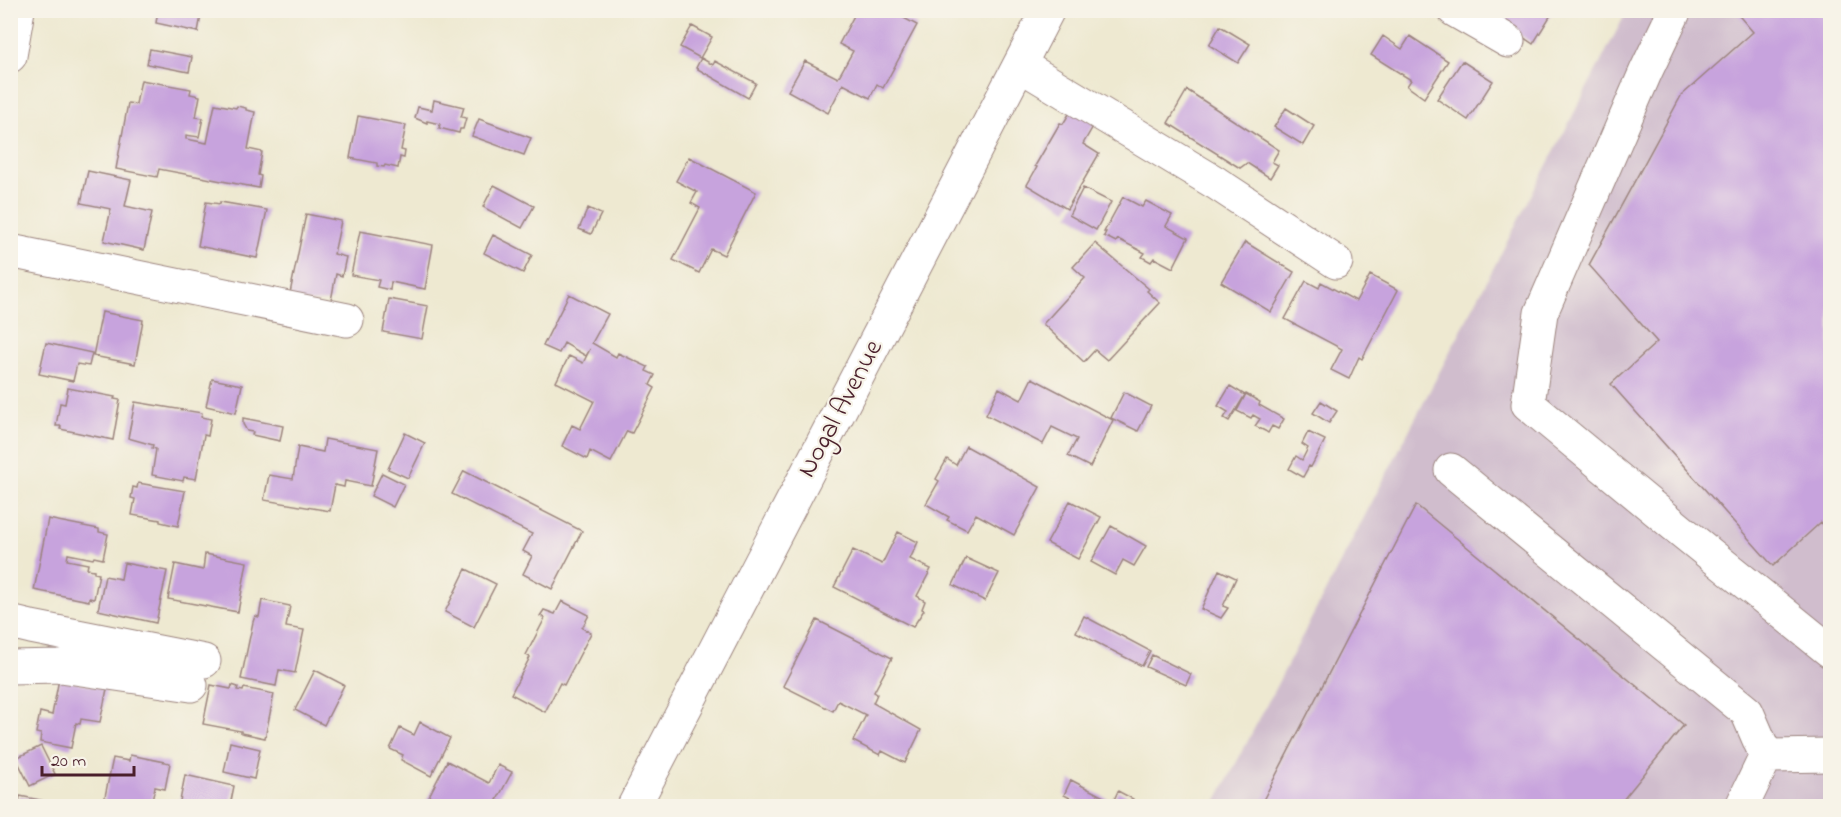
<svg xmlns="http://www.w3.org/2000/svg" width="1841" height="817" font-family="'Indie Flower',sans-serif">
<rect width="100%" height="100%" fill="#f7f3e8"/>
<filter id="ink" filterUnits="userSpaceOnUse"><feTurbulence type="fractalNoise" baseFrequency=".0167" numOctaves="2"/><feDisplacementMap in="SourceGraphic" scale="12" xChannelSelector="R" yChannelSelector="G"/><feConvolveMatrix kernelMatrix="1 2 1 2 8 2 1 2 1" color-interpolation-filters="sRGB"/></filter>
<filter id="wash" filterUnits="userSpaceOnUse"><feTurbulence type="fractalNoise" baseFrequency=".008" numOctaves="4" result="noise"/><feDisplacementMap in="SourceGraphic" scale="24" xChannelSelector="R" yChannelSelector="G"/><feGaussianBlur stdDeviation="1.35" result="paint"/><feColorMatrix in="noise" values="0 0 0 0 0 0 0 0 0 0 0 0 0 0 0 0 0 1.4 0 .05"/><feComposite in="paint" operator="in"/></filter>
<g filter="url(#wash)">
<rect width="100%" height="100%" fill="#eee9d1"/>
<path fill="#d0bdcd" d="M1627 11H1830V806H1214Z"/>
<g id="blocks">
<path fill="#c7a3dd" d="M158 10H202L198 32 156 23Z
M857 10H889L917 25 883 88 877 84 870 98 843 84 828 113 788 91 805 61 838 78 853 51 839 44Z
M1490 10H1554L1533 44 1488 13Z
M1734 10H1823L1830 19V533L1821 522 1773 566 1611 384 1657 342 1589 265 1681 96 1753 32Z
M692 26 712 37 700 58 680 47Z
M1220 26 1250 44 1238 63 1209 45Z
M1383 36 1402 49 1410 36 1448 61 1424 98 1407 86 1411 80 1371 55Z
M150 49 192 57 189 72 147 64Z
M701 58 713 65 715 61 756 83 748 98 696 68Z
M1462 61 1493 81 1468 120 1437 99Z
M141 80 191 89 190 94 200 96 196 117 203 118 199 137 186 135V139L207 143 215 104 236 108 237 106 246 108V110L255 112 248 149 262 152 258 175 261 176 259 188 159 169 157 177 116 169 128 103 136 104Z
M1187 90 1279 150 1272 162 1278 165 1270 178 1247 163 1240 168 1168 123Z
M434 100 464 107 461 117 466 118 463 129H460L459 133 439 128 440 124 427 121V123L415 118 418 107 432 110Z
M1286 108 1314 126 1303 145 1274 127Z
M1072 109 1095 123 1083 144 1099 154 1067 209 1027 185 1037 167 1035 166 1060 123 1063 124Z
M358 116 406 125 401 150 405 151 404 158 400 157 398 168 385 165 384 167 377 166V163L350 158Z
M479 119 531 138 524 155 472 136Z
M689 157 756 192 724 255 711 249 699 273 673 260 700 208 691 203 697 192 676 181Z
M88 171 131 180 125 206 152 212 144 250 104 241 111 209 81 203Z
M494 185 534 206 522 228 483 207Z
M1083 188 1111 202 1096 230 1069 215Z
M1123 197 1142 207 1146 201 1172 215 1166 226 1188 238 1173 268 1154 258 1151 262 1142 257 1145 253 1118 239 1116 242 1104 236 1106 232H1104Z
M206 202 220 204V202L267 210 257 258 198 246Z
M588 208 601 214 591 234 579 229Z
M306 214 341 221 334 254 346 257 342 276 336 274 331 301 288 303Z
M360 231 433 245 425 289 391 282 390 290 377 287 379 280 351 275Z
M493 235 532 255 523 273 484 253Z
M1245 242 1294 272 1271 312 1221 282Z
M1095 243 1149 289 1147 291 1160 303 1107 360 1095 350 1084 362 1043 324 1085 278 1073 267Z
M1370 275 1398 290 1362 359 1359 357 1349 379 1331 370 1342 349 1285 319 1306 281 1319 288 1321 282 1356 301Z
M569 294 608 314 592 343 616 357 618 353 648 367 646 371 655 375 650 385 655 388 632 433 627 431 611 462 590 451 587 459 562 446 572 425 580 429 594 401 556 382 569 356 583 363 590 349 586 356 564 343 559 353 543 346Z
M389 299 428 306 422 339 383 332Z
M102 312 143 320 135 364 93 356Z
M46 343 92 353 89 366 77 364 73 381 39 374Z
M1032 378 1113 420 1090 467 1068 456 1077 439 1052 427 1043 444 986 415 999 388 1021 400Z
M212 379 242 385 236 413 206 406Z
M1230 386 1245 395 1229 421 1224 418 1228 412 1218 406Z
M68 388 115 397 114 399 120 400 113 440 60 429 61 426H56L60 403 65 404Z
M1124 392 1151 406 1138 431 1111 418Z
M1246 394 1260 402 1259 405 1284 419 1278 429 1272 426 1268 433 1265 431 1255 426 1260 419 1253 415 1251 418 1237 411Z
M1321 401 1337 411 1329 423 1313 413Z
M135 402 202 413 201 417 211 419 208 436 204 435 196 479 184 477 183 481 152 475 156 449 152 448 153 445 128 438Z
M243 418 283 426 280 441 252 435 253 432 247 431 243 424Z
M1308 432 1325 440 1311 467 1309 466 1303 477 1289 469 1296 456 1302 460 1308 448 1302 444Z
M405 433 425 443 408 478 388 469Z
M325 439 378 449 371 486 345 481 344 487 335 485 330 511 264 500 269 475 293 479 298 447 323 452Z
M966 446 1040 487 1014 535 976 514 967 530 947 520 949 517 926 504 939 481 936 479 947 459 956 465Z
M464 471 582 531 552 589 523 574 532 556 523 551 532 534 452 494Z
M382 473 404 484 393 507 371 496Z
M138 483 185 491 178 526 160 522V520L132 515 135 499 131 498 133 487 137 488Z
M1070 501 1101 517 1078 559 1047 543Z
M1416 505 1684 725 1618 806H1260Z
M48 519 99 529V532L108 534 103 559 94 557 93 559 68 554 67 560 88 564 87 569 94 570V573L99 574 94 599 89 598V601L34 590Z
M1111 526 1146 546 1134 566 1123 560 1115 575 1091 562Z
M898 532 918 542 910 559 931 569 917 596 925 601 922 609 924 610 913 627 834 587 853 550 882 564Z
M205 554 247 562 238 612 168 599 175 564 203 570Z
M966 558 999 573 985 601 953 585Z
M124 563 167 571 156 623 98 610 105 576 121 579Z
M466 569 496 584 474 627 445 612Z
M1219 570 1236 578 1223 606 1228 608 1221 618 1201 609Z
M262 600 290 606 286 627 304 630 295 673 279 670 276 686 241 679 253 622 255 616 259 617Z
M562 601 589 615 582 628 591 633 564 685 560 683 545 712 511 694 530 657 526 655 545 618 540 616 544 610 555 614Z
M1084 616 1150 651 1142 666 1076 632Z
M817 620 892 658 874 692 877 694 873 703 921 730 905 763 882 751 880 755 853 741 866 715 838 701 833 711 783 686Z
M1152 655 1191 674 1186 685 1146 667Z
M315 670 344 685 324 725 295 710Z
M59 679 107 689 100 722 81 719 80 724 76 723 71 748 40 742 41 734 36 733 40 712 52 715Z
M211 685 231 689 232 685 238 687 237 690 243 691 244 688 274 694 265 738 241 733V731L203 724Z
M420 722 450 738 431 776 401 760 403 755 390 749 400 728 414 735Z
M230 742 260 749 254 779 224 772Z
M41 746 55 774 30 786 16 758Z
M130 755 170 763 165 789 155 787 151 806 123 801 122 806H103L113 758 129 761Z
M447 761 489 783 498 765 512 772 497 800 505 804 504 806H424Z
M185 775 234 786 230 806H179Z
M1071 780 1113 802 1118 791 1133 799 1129 806H1086L1064 795Z
M20 796 65 805V806H18Z"/>
</g>
</g>
<g filter="url(#ink)">
<use href="#blocks" fill-opacity="0" stroke="#9c847e" stroke-width="1.5"/>
<g fill="none" stroke-linecap="round" stroke-linejoin="round">
<defs>
<path id="minor" d="M1454 10 1508 41
M1675 10 1646 71 1541 313 1528 404 1679 529 1830 651
M1020 65 1216 183 1336 262
M10 251 347 320
M1451 470 1747 712 1766 756
M10 622 31 627 204 661
M10 667 61 666 191 685
M634 806 1048 10
M1742 806 1766 756 1830 755"/>
<path id="major" d="M10 56 18 10"/>
</defs>
<use href="#minor" stroke="#9c847e" stroke-width="35"/>
<use href="#major" stroke="#9c847e" stroke-width="35"/>
<use href="#minor" stroke="#fff" stroke-width="33"/>
<use href="#major" stroke="#fff" stroke-width="33"/>
</g>
</g>
<g text-anchor="middle" dominant-baseline="central" stroke-width="4.5" stroke-linejoin="round" paint-order="stroke">
<g font-size="27" fill="#4a1f2b" stroke="#f7f3e8">
<text transform="translate(841 409) rotate(-62)">Nogal Avenue</text>
</g>
</g>
<rect width="1841" height="817" fill="none" stroke="#f7f3e8" stroke-width="36"/>
<path d="M42 766v9h92v-9" fill="none" stroke="#4a1f2b" stroke-width="3"/>
<text x="51" y="766" font-size="18" fill="#4a1f2b" stroke="#f7f3e8" stroke-width="4.5" paint-order="stroke">20 m</text>
</svg>
